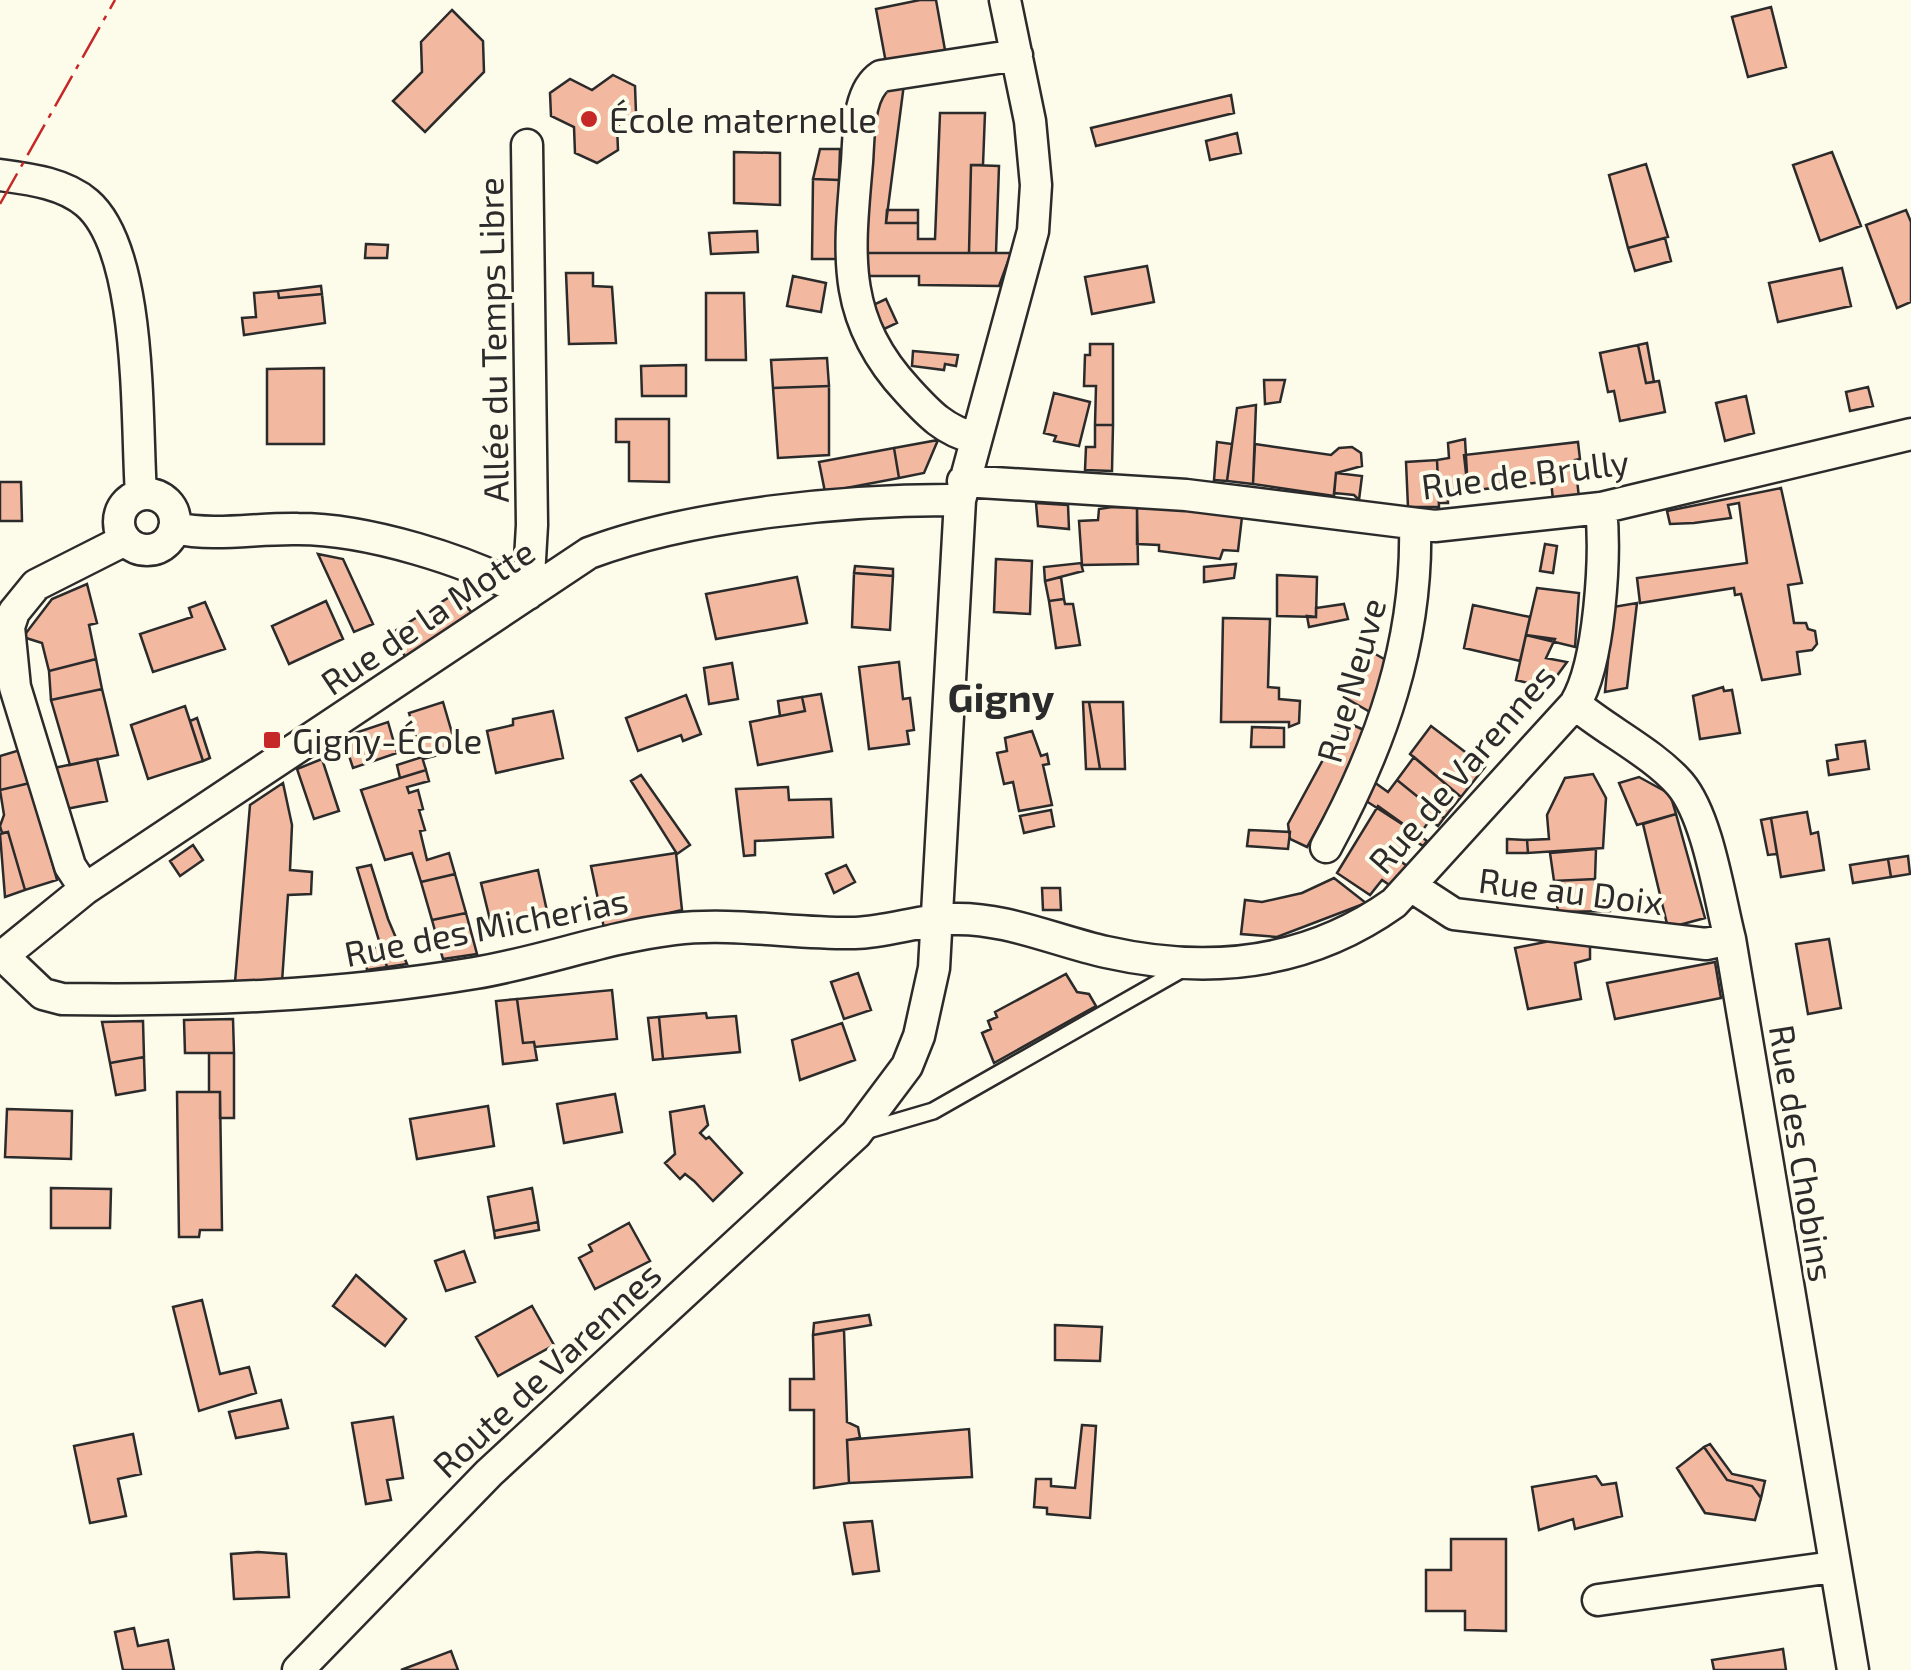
<svg xmlns="http://www.w3.org/2000/svg" width="1911" height="1670" font-family="'Exo 2',sans-serif">
<rect width="100%" height="100%" fill="#fdfbea"/>
<path fill="#f2b8a0" stroke="#2b2b2b" stroke-width="2.5" d="M920 0H936L945 50 886 63 876 9Z
M1771 7 1786 67 1748 77 1732 17Z
M452 10 483 41 484 72 425 132 393 101 422 72 421 42Z
M613 75 635 86 636 113 617 126 618 150 597 163 575 153 574 127 551 116 550 93 570 79 592 90Z
M904 84 886 223H918V239H935L940 113H985L983 165H971L969 253H860L869 147 881 88Z
M1231 95 1234 113 1096 146 1091 128Z
M1237 133 1241 153 1210 160 1206 141Z
M820 149H840L839 180 813 179Z
M734 152 780 153V205L734 203Z
M1832 152 1861 226 1820 241 1793 165Z
M1646 164 1668 237 1628 248 1609 175Z
M971 165 999 166 996 253H969Z
M813 179 839 180V259H812Z
M887 210H918V223H886Z
M1906 210 1911 222V302L1897 308 1866 225Z
M757 231 758 252 711 254 709 233Z
M1665 238 1671 261 1635 271 1628 248Z
M366 244 388 245 387 258H365Z
M860 253H1011L999 286 919 285V276H865Z
M1147 266 1154 302 1092 314 1085 277Z
M1842 268 1851 306 1778 322 1769 283Z
M566 273H593V286L612 287 616 343 569 344Z
M793 276 826 283 821 312 787 306Z
M321 286 322 294 279 298 278 291Z
M278 291 279 298 322 294 325 323 244 335 242 318 256 317 254 293Z
M706 293H744L746 360H706Z
M886 299 897 323 884 329 873 305Z
M1647 343 1654 382 1646 383 1638 345Z
M1090 344H1113V425H1095L1096 386H1084L1085 355H1090Z
M1638 345 1646 383 1659 381 1665 412 1620 421 1614 391 1608 392 1600 353Z
M913 351 958 355 956 366 945 364 944 370 912 366Z
M827 358 829 386 773 388 771 360Z
M686 365V396H642L641 366Z
M324 368V444H267V369Z
M1264 380H1285L1280 402 1265 404Z
M829 386V455L778 458 773 388Z
M1868 387 1873 406 1850 411 1846 392Z
M1054 393 1090 402 1079 446 1054 441 1056 436 1044 433Z
M1746 396 1754 433 1725 441 1716 403Z
M1256 405 1253 484 1227 481 1237 408Z
M616 419H669V482L629 481V442H616Z
M1095 425H1113L1112 471 1085 470 1086 447H1095Z
M1465 439 1468 491 1448 494V503H1439L1437 460 1449 458 1448 443Z
M938 440 924 473 899 478 894 448Z
M1217 442 1232 444 1227 481 1214 480Z
M1578 442 1580 459 1575 460 1579 498 1553 500 1551 481 1468 491 1464 455Z
M1255 444 1331 455 1339 448 1352 447 1361 453 1362 466 1336 473 1334 496 1253 484Z
M894 448 899 478 825 492 819 462Z
M1437 460 1439 507H1408L1406 462Z
M1336 473 1362 476 1359 500 1354 495 1334 493Z
M0 482H21L22 521H0Z
M1781 488 1802 583 1788 585 1794 623H1806L1808 629 1815 631 1817 644 1812 650 1797 652 1800 674 1762 680 1741 594 1735 595 1734 588 1640 603 1637 578 1747 563 1739 503 1728 505 1731 518 1694 523 1670 524 1667 511Z
M1036 503 1068 505 1069 529 1038 526Z
M1112 507 1137 508 1138 564 1082 565 1079 521 1098 520 1099 509Z
M1137 508H1183L1242 517 1238 551 1223 550 1220 559 1159 551V545L1137 544Z
M1545 544 1557 546 1553 573 1540 571Z
M318 554 343 559 373 624 354 632Z
M996 559 1032 561 1030 614 994 612Z
M1081 563 1083 571 1045 581 1044 567Z
M1236 564 1234 578 1204 582V567Z
M855 566 893 569V576L854 573Z
M854 573 893 576 890 630 852 627Z
M1277 575 1317 577 1316 617 1277 616Z
M797 577 807 623 716 639 706 594Z
M1061 577 1064 599 1049 601 1045 581Z
M87 584 97 623 89 625 96 659 49 671 42 643 23 637 52 599Z
M1537 588 1579 593 1575 647 1526 635Z
M456 593 472 613 407 659 390 634Z
M1064 599 1065 604H1073L1080 645 1056 648 1049 601Z
M326 601 343 639 289 664 272 626Z
M205 602 225 649 153 672 140 634 192 617 189 608Z
M1637 603 1627 688 1605 692 1613 607Z
M1344 604 1348 619 1309 627 1307 616 1316 617V608Z
M1473 605 1530 617 1520 661 1464 648Z
M1223 618 1270 619 1268 687 1279 688V699L1300 701 1299 723 1289 727V722H1221Z
M1526 635 1555 639 1546 658 1567 662 1548 688 1516 680Z
M1368 650 1393 664 1370 712 1344 697Z
M96 659 102 689 51 700 49 671Z
M899 662 903 699 910 698 914 730 907 731 909 744 869 749 859 667Z
M732 663 738 699 709 704 704 668Z
M1723 687 1724 691 1732 690 1740 733 1700 739 1693 696Z
M102 689 118 755 70 765 51 700Z
M821 694 832 751 758 765 750 722 805 711 802 697Z
M686 695 701 734 683 741 681 735 638 751 626 718Z
M802 697 805 711 780 716 778 701Z
M443 702 457 750 423 759 409 713Z
M1083 702H1089L1100 769H1086Z
M1089 702H1123L1125 769H1100Z
M185 706 203 761 148 779 131 725Z
M553 711 563 758 496 773 487 731 513 725V719Z
M197 718 210 758 203 761 190 721Z
M1344 721 1364 730 1347 775 1307 847 1290 839 1288 824Z
M388 722 397 753 353 768 343 737Z
M1431 726 1485 767 1461 797 1410 754Z
M1252 727 1284 728V747H1251Z
M1032 731 1041 756 1047 754 1049 764 1043 765 1052 805 1019 811 1013 782 1004 784 997 753 1007 751 1005 738Z
M1865 741 1869 769 1829 775 1827 761 1838 759 1836 745Z
M20 750 30 783 0 790V756Z
M422 757 426 770 400 778 397 765Z
M1414 757 1461 797 1444 818 1397 780Z
M97 759 107 801 66 809 54 768Z
M322 759 339 811 314 819 297 769Z
M426 770 429 781 407 787 409 793 418 790 423 809 419 810 425 830 420 831 427 860 449 853 455 874 421 882 412 853 385 860 361 790Z
M1593 774 1606 798 1603 848 1528 853 1527 840 1549 839 1547 815 1565 778Z
M641 775 690 845 677 854 631 781Z
M1639 777 1670 794 1676 814 1637 825 1619 783Z
M1397 780 1444 818 1438 826 1430 820 1419 835 1363 799 1374 782 1388 792Z
M30 783 57 880 25 890 8 832 2 833 0 826 4 815 0 790Z
M283 783 292 825 290 870 312 872 311 894 288 895 282 982H235L250 805Z
M788 787 789 800 831 799 833 837 755 841V855L744 856 736 789Z
M1378 806 1427 841 1423 846 1414 840 1399 860 1407 866 1391 886 1382 880 1370 895 1337 873Z
M1051 810 1054 826 1024 833 1020 816Z
M1807 812 1811 834 1818 832 1824 870 1781 877 1771 818Z
M1676 814 1705 918 1668 928 1643 824Z
M1771 818 1777 854 1768 855 1761 820Z
M1249 830 1290 832 1288 849 1247 846Z
M8 832 25 890 5 897 0 834Z
M1507 839 1527 840 1528 853H1507Z
M193 845 203 860 180 876 170 861Z
M1596 849 1595 879 1554 881 1550 853Z
M676 853 682 910 604 928 591 866Z
M1908 856 1910 874 1891 877 1888 859Z
M1888 859 1891 877 1853 883 1850 865Z
M371 865 388 919 407 964 387 967 357 868Z
M846 865 855 882 834 893 826 874Z
M538 870 547 911 491 924 481 883Z
M455 874 466 913 432 920 421 882Z
M1334 878 1366 903 1277 937 1241 934 1245 900 1262 902 1302 893Z
M1595 879 1594 900 1611 901 1610 911 1558 912 1554 881Z
M1042 888H1060L1061 910H1043Z
M466 913 477 954 443 959 432 920Z
M1829 939 1841 1008 1808 1014 1796 944Z
M1550 941 1590 946V959L1575 963 1581 999 1528 1009 1515 948Z
M381 947 387 967 367 970 364 950Z
M1715 962 1721 998 1615 1019 1607 983Z
M858 973 871 1010 844 1019 831 982Z
M1066 974 1077 992 1089 994 1096 1006 994 1063 982 1033 991 1029 988 1021 997 1017 995 1012Z
M612 990 617 1039 535 1047 534 1042 523 1043 517 999Z
M517 999 523 1043 534 1042 537 1060 503 1064 496 1001Z
M706 1013 707 1018 736 1016 740 1052 663 1059 659 1017Z
M659 1017 663 1059 653 1060 648 1018Z
M233 1019 234 1053H185L184 1020Z
M143 1021 144 1057 110 1063 102 1022Z
M842 1023 855 1060 800 1080 792 1040Z
M209 1053H234V1118H220V1092H209Z
M144 1057 145 1090 116 1095 110 1063Z
M177 1092H220L222 1230H200L199 1237H179Z
M615 1094 622 1132 564 1143 557 1104Z
M488 1106 494 1146 417 1159 410 1119Z
M704 1106 708 1125 700 1133 706 1139 709 1137 742 1173 713 1201 694 1181 685 1174 680 1179 665 1163 675 1154 670 1112Z
M7 1109 72 1111 71 1159 5 1157Z
M51 1188 111 1189 110 1228H51Z
M532 1188 538 1222 494 1231 488 1197Z
M538 1222 539 1230 495 1238 494 1231Z
M629 1223 650 1261 595 1289 579 1258 592 1251 589 1245Z
M464 1251 475 1282 446 1291 435 1261Z
M356 1275 406 1319 385 1346 333 1306Z
M202 1300 220 1374 249 1367 256 1393 199 1411 173 1307Z
M532 1306 554 1345 498 1376 476 1337Z
M869 1315 871 1325 813 1335 814 1323Z
M1055 1325 1102 1327 1100 1361 1055 1360Z
M844 1330 847 1422 858 1427 860 1438 847 1440 849 1483 814 1488V1410H790V1379H814L813 1335Z
M281 1400 288 1428 236 1438 229 1412Z
M393 1417 403 1478 387 1480 391 1500 366 1504 352 1423Z
M1082 1425 1096 1426 1090 1518 1047 1514V1508L1034 1507 1036 1479H1051V1486L1075 1488Z
M969 1429 972 1477 849 1483 847 1440Z
M133 1434 141 1474 118 1479 126 1516 90 1523 74 1446Z
M1710 1444 1732 1474 1765 1481 1761 1498 1752 1486 1727 1480 1704 1447Z
M1704 1447 1727 1480 1752 1486 1761 1498 1755 1520 1705 1513 1677 1468Z
M1596 1476 1602 1485 1616 1483 1622 1516 1575 1529 1573 1519 1539 1530 1532 1487Z
M872 1521 879 1571 853 1574 844 1523Z
M1451 1539H1506V1631L1465 1630V1611H1426V1570H1451Z
M258 1552 286 1554 289 1597 234 1599 231 1554Z
M134 1628 138 1646 168 1640 174 1670H123L115 1632Z
M1783 1649 1786 1670H1714L1712 1660Z
M451 1651 458 1670H401Z"/>
<g fill="none" stroke-linecap="round" stroke-linejoin="round">
<defs>
<path id="lane" d="M865 1131 933 1111 1186 967"/>
<path id="street" d="M0 175C29 179 64 183 87 203 143 251 136 422 141 494
M975 438C945 431 929 414 908 391 840 318 849 254 857 162 859 135 857 92 881 76L1017 55
M963 481 1186 495 1435 526 1601 508 1911 434
M119 522a28 28 0 1 1 56 0a28 28 0 1 1-56 0Z
M174 528C217 537 255 528 298 529 366 529 469 560 528 594L532 525 527 145
M1575 704C1607 731 1653 753 1680 784 1708 817 1719 896 1730 939L1853 1670
M1326 847C1381 746 1418 642 1415 526
M1411 886 1454 914 1706 944 1730 939
M85 889 70 866 15 687 9 627 14 612 36 585 125 540
M3 956 43 994 62 999C201 1001 337 996 475 973 542 962 607 937 674 929 733 922 795 934 855 933 888 932 919 920 952 919 1005 917 1056 941 1106 952 1208 975 1307 965 1394 903L1575 704C1600 663 1606 556 1601 508
M0 958 85 889 589 553C693 514 849 499 960 500
M1598 1600 1833 1567
M298 1670 489 1473 856 1134 907 1066 919 1036 934 968 960 500 1033 231 1036 185 1030 121 1005 0"/>
</defs>
<use href="#lane" stroke="#2b2b2b" stroke-width="20"/>
<use href="#street" stroke="#2b2b2b" stroke-width="35"/>
<use href="#lane" stroke="#fdfbea" stroke-width="15"/>
<use href="#street" stroke="#fdfbea" stroke-width="30"/>
<path stroke="#c62828" stroke-width="2.5" stroke-dasharray="35 8 5 8" stroke-linecap="butt" d="M0 204 115 0"/>
</g>
<g fill="#c62828" stroke="#fdfbea" stroke-width="4">
<circle cx="589" cy="119" r="10"/>
<rect x="262" y="730" width="20" height="20" rx="5"/>
</g>
<g text-anchor="middle" dominant-baseline="central" stroke-width="8" stroke-linejoin="round" paint-order="stroke">
<g font-size="35" fill="#2b2b2b" stroke="#fdfbea" text-anchor="start">
<text x="609" y="119">École maternelle</text>
<text x="292" y="740">Gigny-École</text>
</g>
<g font-size="35" fill="#2b2b2b" stroke="#fdfbea">
<text transform="translate(492 340) rotate(-91)">Allée du Temps Libre</text>
<text transform="translate(1525 473) rotate(-7)">Rue de Brully</text>
<text transform="translate(427 616) rotate(-34)">Rue de la Motte</text>
<text transform="translate(1350 680) rotate(-74)">Rue Neuve</text>
<text transform="translate(1461 768) rotate(-49)">Rue de Varennes</text>
<text transform="translate(1571 890) rotate(7)">Rue au Doix</text>
<text transform="translate(486 926) rotate(-11)">Rue des Micherias</text>
<text transform="translate(1803 1153) rotate(81)">Rue des Chobins</text>
<text transform="translate(546 1369) rotate(-43)">Route de Varennes</text>
</g>
<g font-size="40" font-weight="bold" fill="#2b2b2b" stroke="#fdfbea">
<text x="1001" y="696">Gigny</text>
</g>
</g>
</svg>
